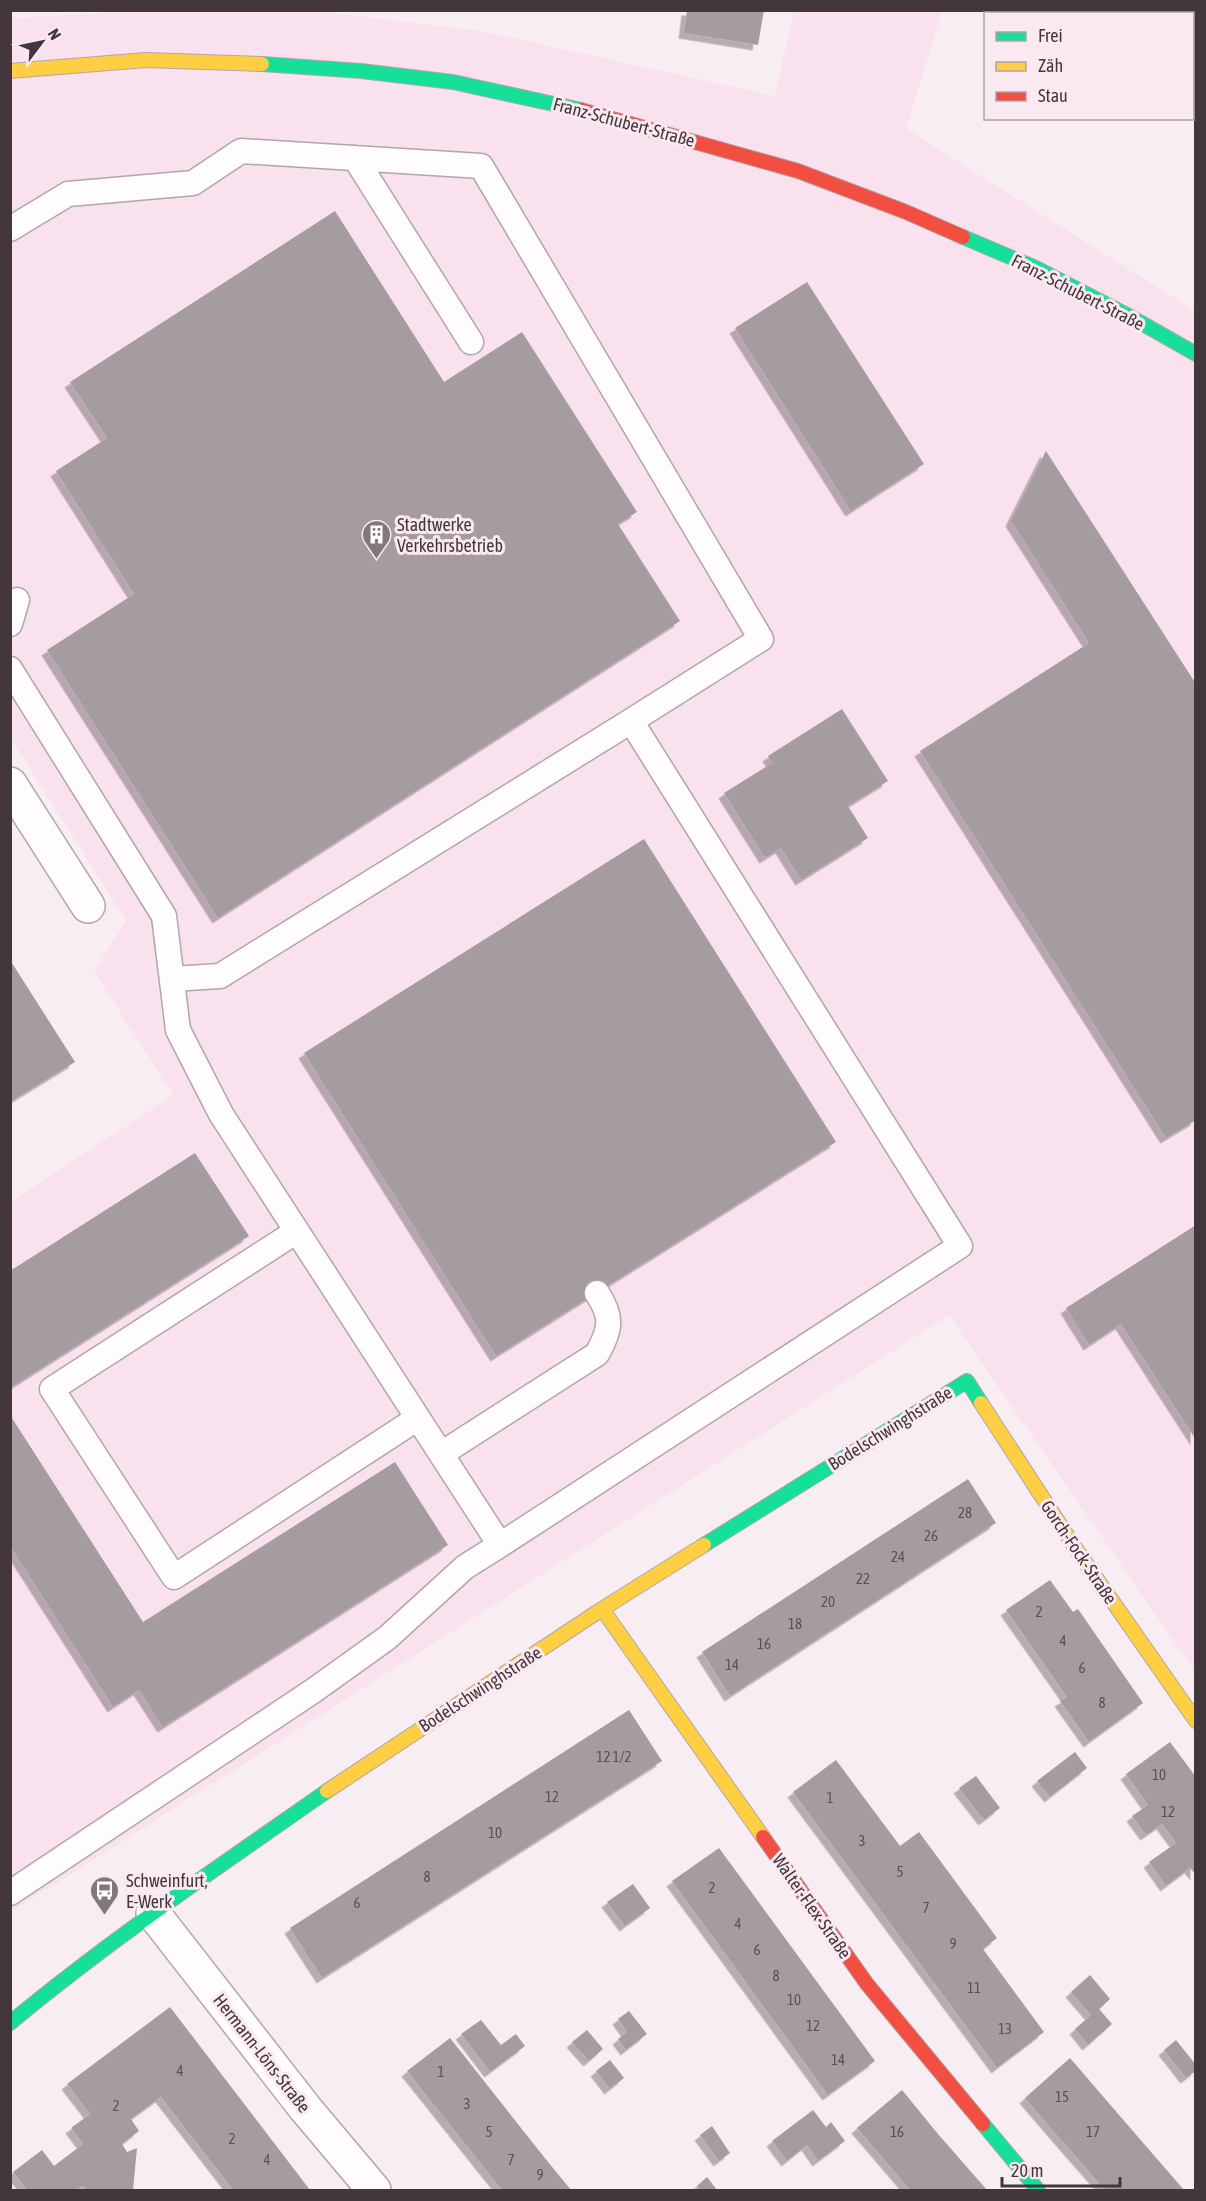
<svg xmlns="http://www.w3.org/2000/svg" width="1206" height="2201" font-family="'Asap Condensed',sans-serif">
<defs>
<filter id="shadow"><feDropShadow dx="-5.5" dy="5.5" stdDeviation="0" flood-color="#0004"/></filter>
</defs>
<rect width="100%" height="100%" fill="#f7edf2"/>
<path fill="#fae1ee" d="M159 10 316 11 481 31 775 96 794 11H942L906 129 1195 311V1672L949 1315 11 1912V1202L173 1095 94 971 126 921 11 738V18Z"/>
<path fill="#a59ca1" filter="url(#shadow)" d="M687 10H764L758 45 684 33Z
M335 211 444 382 522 332 637 512 618 524 680 621 218 918 47 650 134 594 56 471 107 438 70 382Z
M807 282 924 464 851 511 735 328Z
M1046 451 1196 684V1120L1166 1138 920 751 1089 643 1011 521Z
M842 709 888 781 848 806 868 838 801 880 781 848 765 858 724 793 772 763 768 756Z
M644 839 836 1142 496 1356 304 1053Z
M10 960 75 1062 10 1102Z
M195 1153 249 1236 10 1388V1271Z
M1196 1225V1440L1121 1324 1089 1345 1066 1308Z
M10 1415 143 1622 395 1462 448 1545 163 1727 139 1690 113 1707 10 1546Z
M968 1479 996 1523 730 1696 702 1652Z
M1050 1580 1073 1612 1078 1609 1143 1703 1089 1742 1060 1701 1067 1697 1006 1610Z
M629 1710 662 1761 322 1978 290 1928Z
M1170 1742 1196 1777V1875L1190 1868 1166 1886 1149 1862 1176 1843 1162 1824 1146 1835 1132 1816 1148 1805 1126 1774Z
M1075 1752 1087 1768 1050 1797 1037 1781Z
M836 1760 900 1846 919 1832 997 1938 983 1949 1044 2032 997 2068 793 1792Z
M976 1776 1000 1808 984 1820 959 1788Z
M719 1848 875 2061 828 2095 672 1881Z
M633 1884 650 1908 625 1926 607 1902Z
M1090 1975 1110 1999 1099 2009 1112 2024 1088 2045 1075 2029 1091 2015 1071 1992Z
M170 2007 310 2190H233L161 2097 131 2119 139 2131 122 2144 127 2152 137 2148 133 2190H86L83 2186 76 2190H27L13 2172 42 2150 54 2166 83 2144 71 2128 90 2114 67 2084Z
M629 2011 647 2034 626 2050 618 2039 627 2032 618 2019Z
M481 2020 501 2045 516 2034 525 2046 490 2072 461 2034Z
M587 2030 603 2049 589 2061 572 2042Z
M450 2038 544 2157 571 2190H502L478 2160 407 2071Z
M1176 2040 1196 2065V2071L1186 2078 1164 2050Z
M1070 2058 1132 2130 1184 2190H1105L1055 2133 1025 2098Z
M610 2060 624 2078 610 2089 596 2071Z
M902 2090 938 2134 987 2190H910L857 2128Z
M813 2110 826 2127 831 2122 845 2141 818 2161 807 2145 787 2161 772 2141Z
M712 2126 730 2153 719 2161 700 2135Z
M707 2177 717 2190H700L697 2186Z"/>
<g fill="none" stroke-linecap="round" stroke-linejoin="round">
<defs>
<path id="lane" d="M355 158 471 342
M10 229 68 194 193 183 241 151 481 166 761 639 631 721
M10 624 17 600
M10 669 164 916 178 1030 221 1114 500 1545 465 1567 387 1638 313 1691 10 1893
M172 979 220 976 631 721 960 1246 500 1545
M297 1231 52 1389 174 1577 418 1418
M441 1454 597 1354C611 1329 613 1317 597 1293"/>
<path id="street" d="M10 784 88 906
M153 1913 305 2108 374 2190"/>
<path id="fast" d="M262 64 361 71 453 82 581 110
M963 237 1036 268 1129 316 1196 354
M704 1545 967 1381 981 1403
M10 2023C111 1939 220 1866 327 1791
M983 2124 1038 2190"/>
<path id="slow" d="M10 71 146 60 262 64
M981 1403 1076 1549 1196 1721
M602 1609 763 1837
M327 1791 602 1609 704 1545"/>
<path id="jam" d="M581 110 798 171 906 212 963 237
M763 1837 867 1984 983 2124"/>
</defs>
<use href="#lane" stroke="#b0a6ab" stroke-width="27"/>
<use href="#street" stroke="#b0a6ab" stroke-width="36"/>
<use href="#fast" stroke="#b0a6ab" stroke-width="16"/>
<use href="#slow" stroke="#b0a6ab" stroke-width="16"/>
<use href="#jam" stroke="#b0a6ab" stroke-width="16"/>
<use href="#lane" stroke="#fefcfd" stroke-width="24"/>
<use href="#street" stroke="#fefcfd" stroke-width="33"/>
<use href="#fast" stroke="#16e098" stroke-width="14"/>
<use href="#slow" stroke="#ffcf43" stroke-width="14"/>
<use href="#jam" stroke="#f24e42" stroke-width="14"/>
</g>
<defs>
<symbol id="building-pin" viewBox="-11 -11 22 30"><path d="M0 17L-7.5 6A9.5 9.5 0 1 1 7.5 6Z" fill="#82777c" stroke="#fbe9f2"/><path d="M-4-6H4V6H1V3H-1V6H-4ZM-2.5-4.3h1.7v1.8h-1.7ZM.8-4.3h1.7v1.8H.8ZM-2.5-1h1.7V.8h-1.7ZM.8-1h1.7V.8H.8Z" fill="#fff"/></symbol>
<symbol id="bus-pin" viewBox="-11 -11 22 30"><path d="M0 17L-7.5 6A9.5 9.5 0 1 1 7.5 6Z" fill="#82777c" stroke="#fbe9f2"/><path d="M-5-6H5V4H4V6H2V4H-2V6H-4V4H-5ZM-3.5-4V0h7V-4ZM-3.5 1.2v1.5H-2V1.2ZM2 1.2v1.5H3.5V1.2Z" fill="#fff"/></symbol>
</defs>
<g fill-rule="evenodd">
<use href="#building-pin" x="360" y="518" width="33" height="45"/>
<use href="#bus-pin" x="88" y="1874" width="33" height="45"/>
</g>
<g text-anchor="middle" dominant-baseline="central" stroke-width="6" stroke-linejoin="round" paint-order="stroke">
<g font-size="15" fill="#5c5056">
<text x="965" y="1512">28</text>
<text x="931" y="1535">26</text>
<text x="898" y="1556">24</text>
<text x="863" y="1578">22</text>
<text x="828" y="1601">20</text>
<text x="1039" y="1611">2</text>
<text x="795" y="1623">18</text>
<text x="1063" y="1640">4</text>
<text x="764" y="1643">16</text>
<text x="732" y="1664">14</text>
<text x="1082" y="1667">6</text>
<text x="1102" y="1702">8</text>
<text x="614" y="1756">12 1/2</text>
<text x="1159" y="1774">10</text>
<text x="552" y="1796">12</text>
<text x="830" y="1797">1</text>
<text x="1168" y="1811">12</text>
<text x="495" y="1832">10</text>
<text x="862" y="1840">3</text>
<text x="900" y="1871">5</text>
<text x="427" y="1876">8</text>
<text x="712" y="1887">2</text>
<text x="357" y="1902">6</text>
<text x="926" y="1907">7</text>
<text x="738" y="1923">4</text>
<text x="953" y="1943">9</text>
<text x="757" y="1949">6</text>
<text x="776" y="1975">8</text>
<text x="974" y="1987">11</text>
<text x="794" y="1999">10</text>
<text x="813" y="2025">12</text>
<text x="1005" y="2028">13</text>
<text x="838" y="2059">14</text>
<text x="180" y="2070">4</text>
<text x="441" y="2071">1</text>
<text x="1062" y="2096">15</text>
<text x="467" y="2103">3</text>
<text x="116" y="2105">2</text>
<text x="489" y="2131">5</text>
<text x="897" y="2131">16</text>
<text x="1093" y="2131">17</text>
<text x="232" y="2138">2</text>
<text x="267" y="2159">4</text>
<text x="511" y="2159">7</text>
<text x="540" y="2174">9</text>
</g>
<g font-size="18" fill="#43373d" stroke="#fbe9f2">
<text transform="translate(624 122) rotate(15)">Franz-Schubert-Straße</text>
<text transform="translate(1078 292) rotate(27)">Franz-Schubert-Straße</text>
<text transform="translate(890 1428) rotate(-32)">Bodelschwinghstraße</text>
<text transform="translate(1079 1552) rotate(56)">Gorch-Fock-Straße</text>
<text transform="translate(480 1689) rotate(-33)">Bodelschwinghstraße</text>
<text transform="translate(812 1906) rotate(55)">Walter-Flex-Straße</text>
<text transform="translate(262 2053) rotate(52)">Hermann-Löns-Straße</text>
</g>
<g font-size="18" fill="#43373d" stroke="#fbe9f2" text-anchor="start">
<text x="397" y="524">Stadtwerke<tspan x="397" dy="21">Verkehrsbetrieb</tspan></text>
<text x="126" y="1880">Schweinfurt,<tspan x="126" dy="21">E-Werk</tspan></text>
</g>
</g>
<rect width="1206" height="2201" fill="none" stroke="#43373d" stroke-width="24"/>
<rect x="984" y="12" width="210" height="108" fill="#fbe9f2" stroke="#b1a2aa" stroke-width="1.5"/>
<rect x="996" y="32" width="30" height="9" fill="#16e098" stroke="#b1a2aa" stroke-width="1.5"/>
<text x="1038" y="42" font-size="18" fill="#43373d">Frei</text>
<rect x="996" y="62" width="30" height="9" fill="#ffcf43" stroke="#b1a2aa" stroke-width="1.5"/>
<text x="1038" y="72" font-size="18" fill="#43373d">Zäh</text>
<rect x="996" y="92" width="30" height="9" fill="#f24e42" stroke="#b1a2aa" stroke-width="1.5"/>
<text x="1038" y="102" font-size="18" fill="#43373d">Stau</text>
<g transform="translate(42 42) rotate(58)" stroke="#fbe9f2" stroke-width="4.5" paint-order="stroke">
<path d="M0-4.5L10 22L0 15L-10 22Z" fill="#43373d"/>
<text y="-9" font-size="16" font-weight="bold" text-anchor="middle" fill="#43373d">N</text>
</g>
<path d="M1002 2177v9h118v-9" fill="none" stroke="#43373d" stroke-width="3"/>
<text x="1011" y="2177" font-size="18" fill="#43373d" stroke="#fbe9f2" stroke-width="4.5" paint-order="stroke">20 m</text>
</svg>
